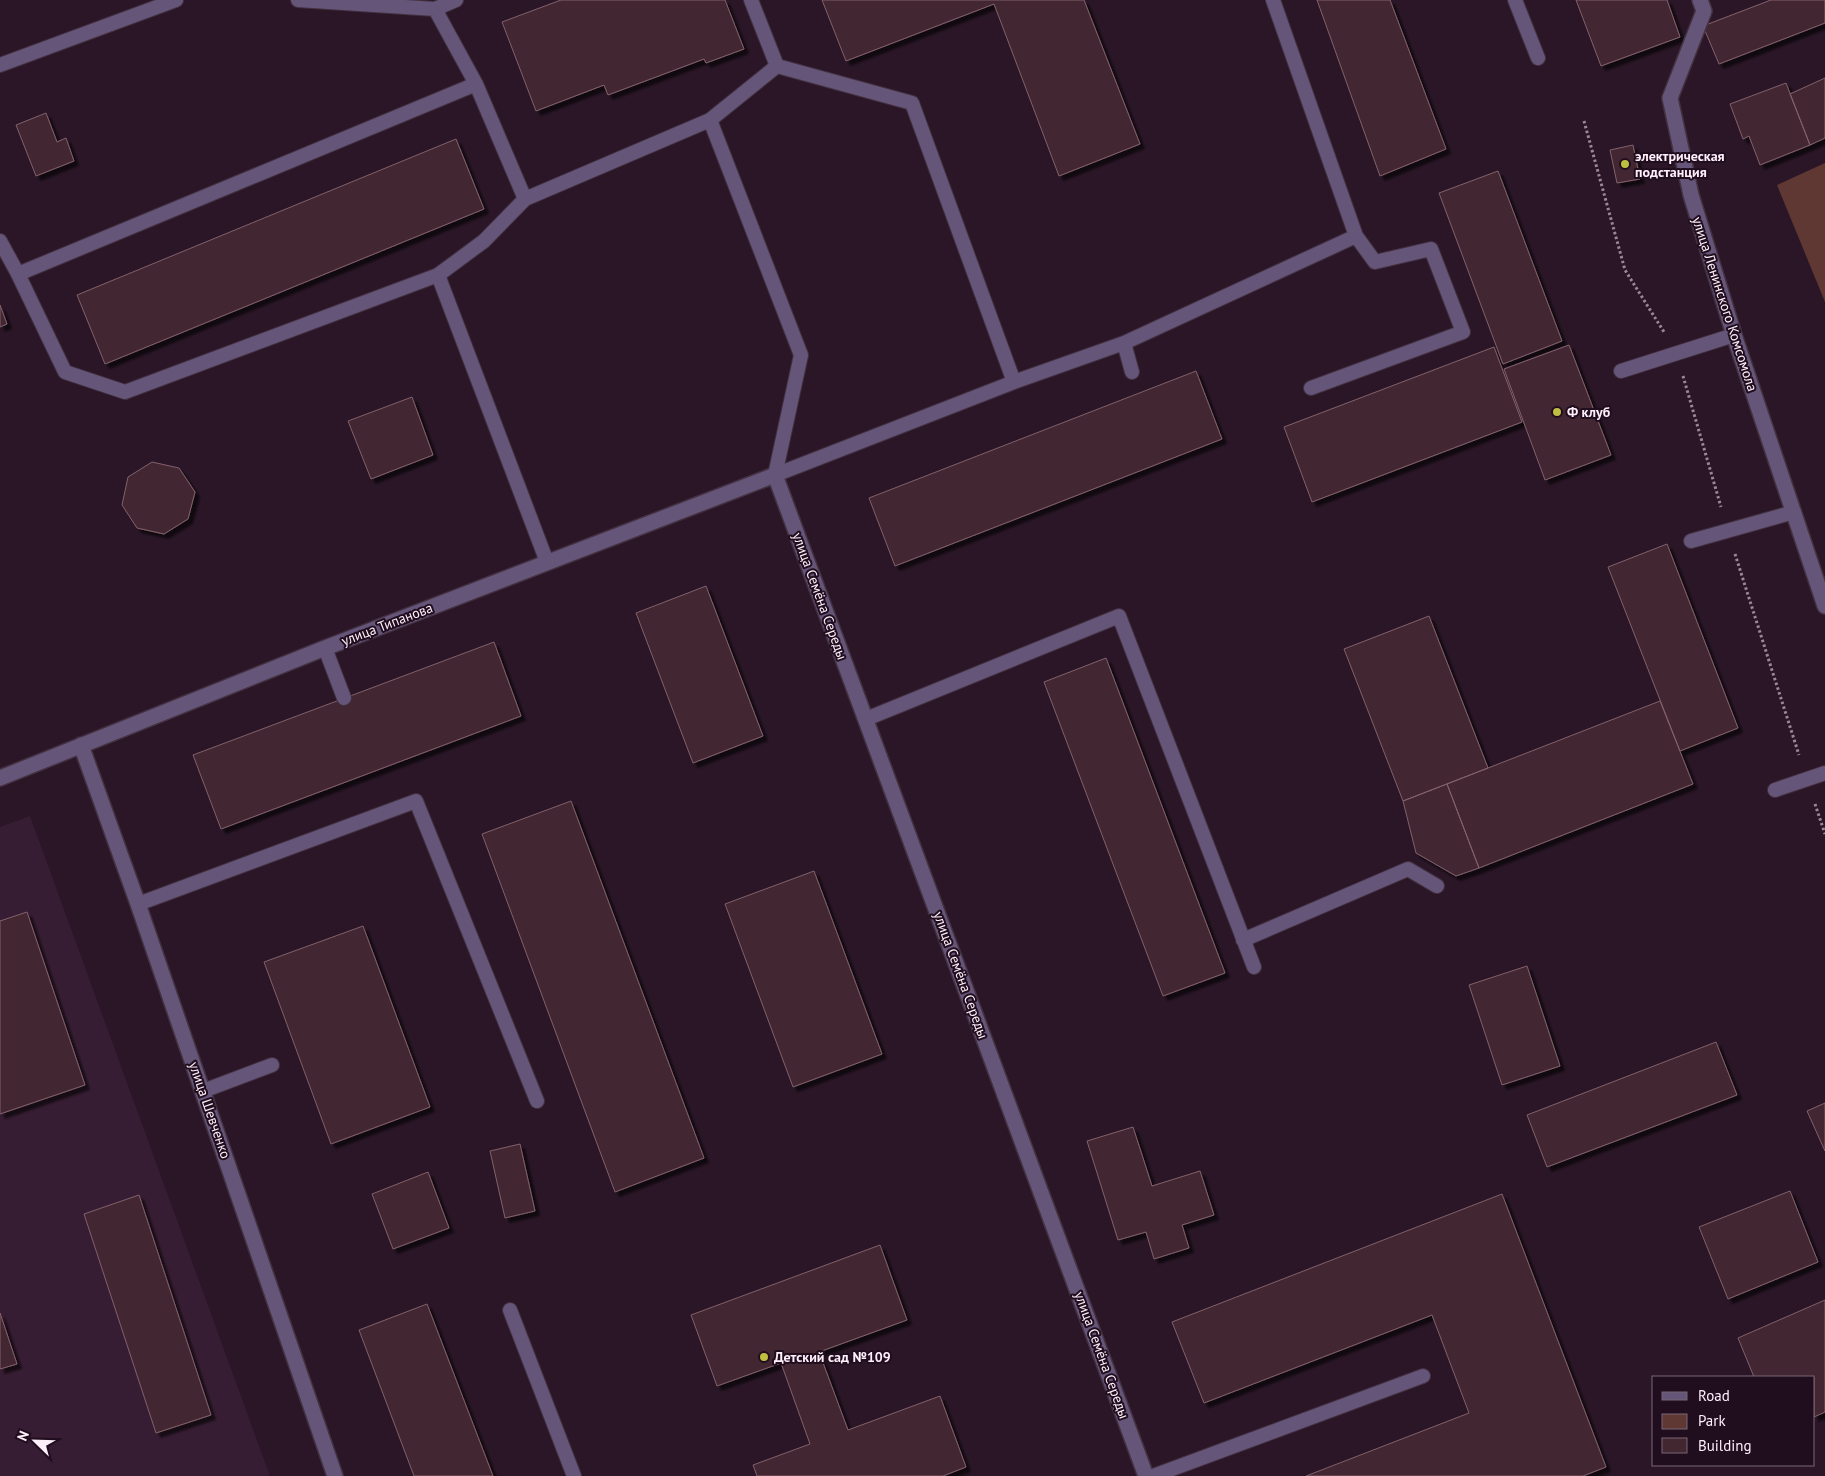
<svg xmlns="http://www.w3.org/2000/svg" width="1825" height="1476" font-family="'PT Sans',sans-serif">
<defs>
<filter id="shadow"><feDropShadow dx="4.5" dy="4.5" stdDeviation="1" flood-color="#0009"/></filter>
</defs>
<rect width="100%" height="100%" fill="#2a1627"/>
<path fill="#371d33" d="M30 816 270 1476H0V827Z"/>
<path fill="#5f3833" d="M1825 163V302L1777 185Z"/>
<path fill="#432730" stroke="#82616b" filter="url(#shadow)" d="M561 0H725L744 49 706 63 704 59 608 95 604 85 536 111 502 22Z
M822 0H1084L1140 144 1059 176 994 4 846 61Z
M1317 0H1390L1446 149 1380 176Z
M1576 0H1667L1680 37 1601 66Z
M1771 0H1825V23L1719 64 1703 26Z
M1825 78V138L1810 145 1790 94Z
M1786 83 1810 145 1760 165 1749 136 1743 139 1730 104Z
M46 113 57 142 66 138 74 161 36 176 16 125Z
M456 139 484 209 105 364 77 295Z
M1633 145 1640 179 1617 183 1610 150Z
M1498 171 1562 341 1503 364 1439 193Z
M0 305 7 324 0 327Z
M1569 345 1611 455 1545 480 1504 369Z
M1494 347 1522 422 1312 502 1284 427Z
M1196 371 1222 439 895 566 869 498Z
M412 397 433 455 371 479 348 421Z
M152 462 179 468 195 492 188 519 164 534 137 528 122 505 128 477Z
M1667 544 1738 728 1680 751 1608 567Z
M706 586 763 736 693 763 636 613Z
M1429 616 1488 768 1403 801 1344 649Z
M494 642 521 716 221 829 193 755Z
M1106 658 1225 973 1163 996 1044 682Z
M1660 701 1693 784 1479 868 1447 784Z
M1447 784 1479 868 1456 876 1416 853 1403 801Z
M571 801 704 1158 615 1192 482 834Z
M814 871 882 1054 793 1087 725 904Z
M27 912 85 1085 0 1114V921Z
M363 926 430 1107 331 1144 264 962Z
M1527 966 1560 1066 1502 1085 1469 985Z
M1716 1042 1737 1095 1547 1167 1527 1115Z
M1825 1103V1151L1807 1111Z
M1133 1127 1152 1186 1200 1171 1214 1215 1182 1225 1189 1248 1154 1259 1146 1232 1118 1240 1087 1141Z
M520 1144 535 1211 505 1218 490 1151Z
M428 1172 449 1228 393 1249 372 1194Z
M1790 1191 1818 1262 1728 1299 1699 1227Z
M1502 1194 1606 1467 1583 1476H1306L1469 1413 1432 1315 1204 1403 1172 1322Z
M139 1195 211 1415 156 1433 84 1214Z
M880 1245 907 1320 819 1352 848 1430 940 1396 966 1467 943 1476H757L753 1465 810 1444 781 1363 717 1386 691 1315Z
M1825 1300V1412L1814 1417V1377H1754L1738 1338Z
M427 1304 493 1476H414L359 1330Z
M0 1313 17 1364 0 1369Z"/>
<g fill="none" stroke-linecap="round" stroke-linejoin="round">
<defs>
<path id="lane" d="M298 0 435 9
M751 0 777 66
M1515 0 1538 58
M0 65 176 0
M777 66 912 103 1014 382
M710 120 801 355 775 475
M525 199 710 120 777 66
M0 241 18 274 65 372 125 392 438 275 484 241 525 199 476 84 435 9 456 0
M18 274 476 84
M438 275 547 562
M1124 343 1132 372
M1621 371 1734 335
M1311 388 1463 332 1431 249 1375 262 1356 236
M775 475 1014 382 1124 343 1356 236 1273 0
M1691 541 1794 512
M325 648 344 698
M866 719 1119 616 1254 967
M1775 790 1825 773
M138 904 416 801 537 1101
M1243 940 1408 869 1437 886
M203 1091 272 1065
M510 1310 574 1476
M1153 1476 1423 1376"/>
<path id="street" d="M1700 0 1704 11 1670 98 1691 195 1734 335 1825 606
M81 745 138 904 335 1476
M0 778 325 648 775 475 1146 1476"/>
</defs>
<use href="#lane" stroke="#433040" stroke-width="16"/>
<use href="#street" stroke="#433040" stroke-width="18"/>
<path stroke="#9a8897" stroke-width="3" stroke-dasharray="2.5 2.5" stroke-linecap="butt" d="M1584 121 1625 270 1664 332
M1683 376 1721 507
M1735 554 1799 755
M1815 804 1825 834"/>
<use href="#lane" stroke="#655579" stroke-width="14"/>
<use href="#street" stroke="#655579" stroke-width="15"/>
</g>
<g fill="#bfbe41" stroke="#200d1e" stroke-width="2">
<circle cx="1625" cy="164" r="5"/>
<circle cx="1557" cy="412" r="5"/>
<circle cx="764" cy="1357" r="5"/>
</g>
<g text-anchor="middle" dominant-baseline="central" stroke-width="4" stroke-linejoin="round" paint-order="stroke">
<g font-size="14" font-weight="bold" fill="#feeffb" stroke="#200d1e" text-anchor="start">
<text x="1635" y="156">электрическая<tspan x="1635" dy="16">подстанция</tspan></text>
<text x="1567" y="412">Ф клуб</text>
<text x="774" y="1357">Детский сад №109</text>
</g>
<g font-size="14" fill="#feeffb" stroke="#200d1e">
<text transform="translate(1725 304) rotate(72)">улица Ленинского Комсомола</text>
<text transform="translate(820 596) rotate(70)">улица Семёна Середы</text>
<text transform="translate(387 624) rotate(-21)">улица Типанова</text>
<text transform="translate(961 975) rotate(70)">улица Семёна Середы</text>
<text transform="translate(210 1110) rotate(71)">улица Шевченко</text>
<text transform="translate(1102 1355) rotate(70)">улица Семёна Середы</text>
</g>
</g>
<rect x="1652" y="1376" width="162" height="90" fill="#200d1e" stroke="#796776"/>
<rect x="1662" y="1392" width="25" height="8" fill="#655579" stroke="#796776"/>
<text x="1698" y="1401" font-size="15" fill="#feeffb">Road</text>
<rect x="1662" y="1414" width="25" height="15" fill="#5f3833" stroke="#796776"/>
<text x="1698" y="1426" font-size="15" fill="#feeffb">Park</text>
<rect x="1662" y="1438" width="25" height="15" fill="#432730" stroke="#796776"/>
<text x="1698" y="1451" font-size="15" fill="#feeffb">Building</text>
<g transform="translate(35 1441) rotate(293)" stroke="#200d1e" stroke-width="4" paint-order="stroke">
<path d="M0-4L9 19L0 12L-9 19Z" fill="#feeffb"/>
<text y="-8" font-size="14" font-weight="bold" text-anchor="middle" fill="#feeffb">N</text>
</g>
</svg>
